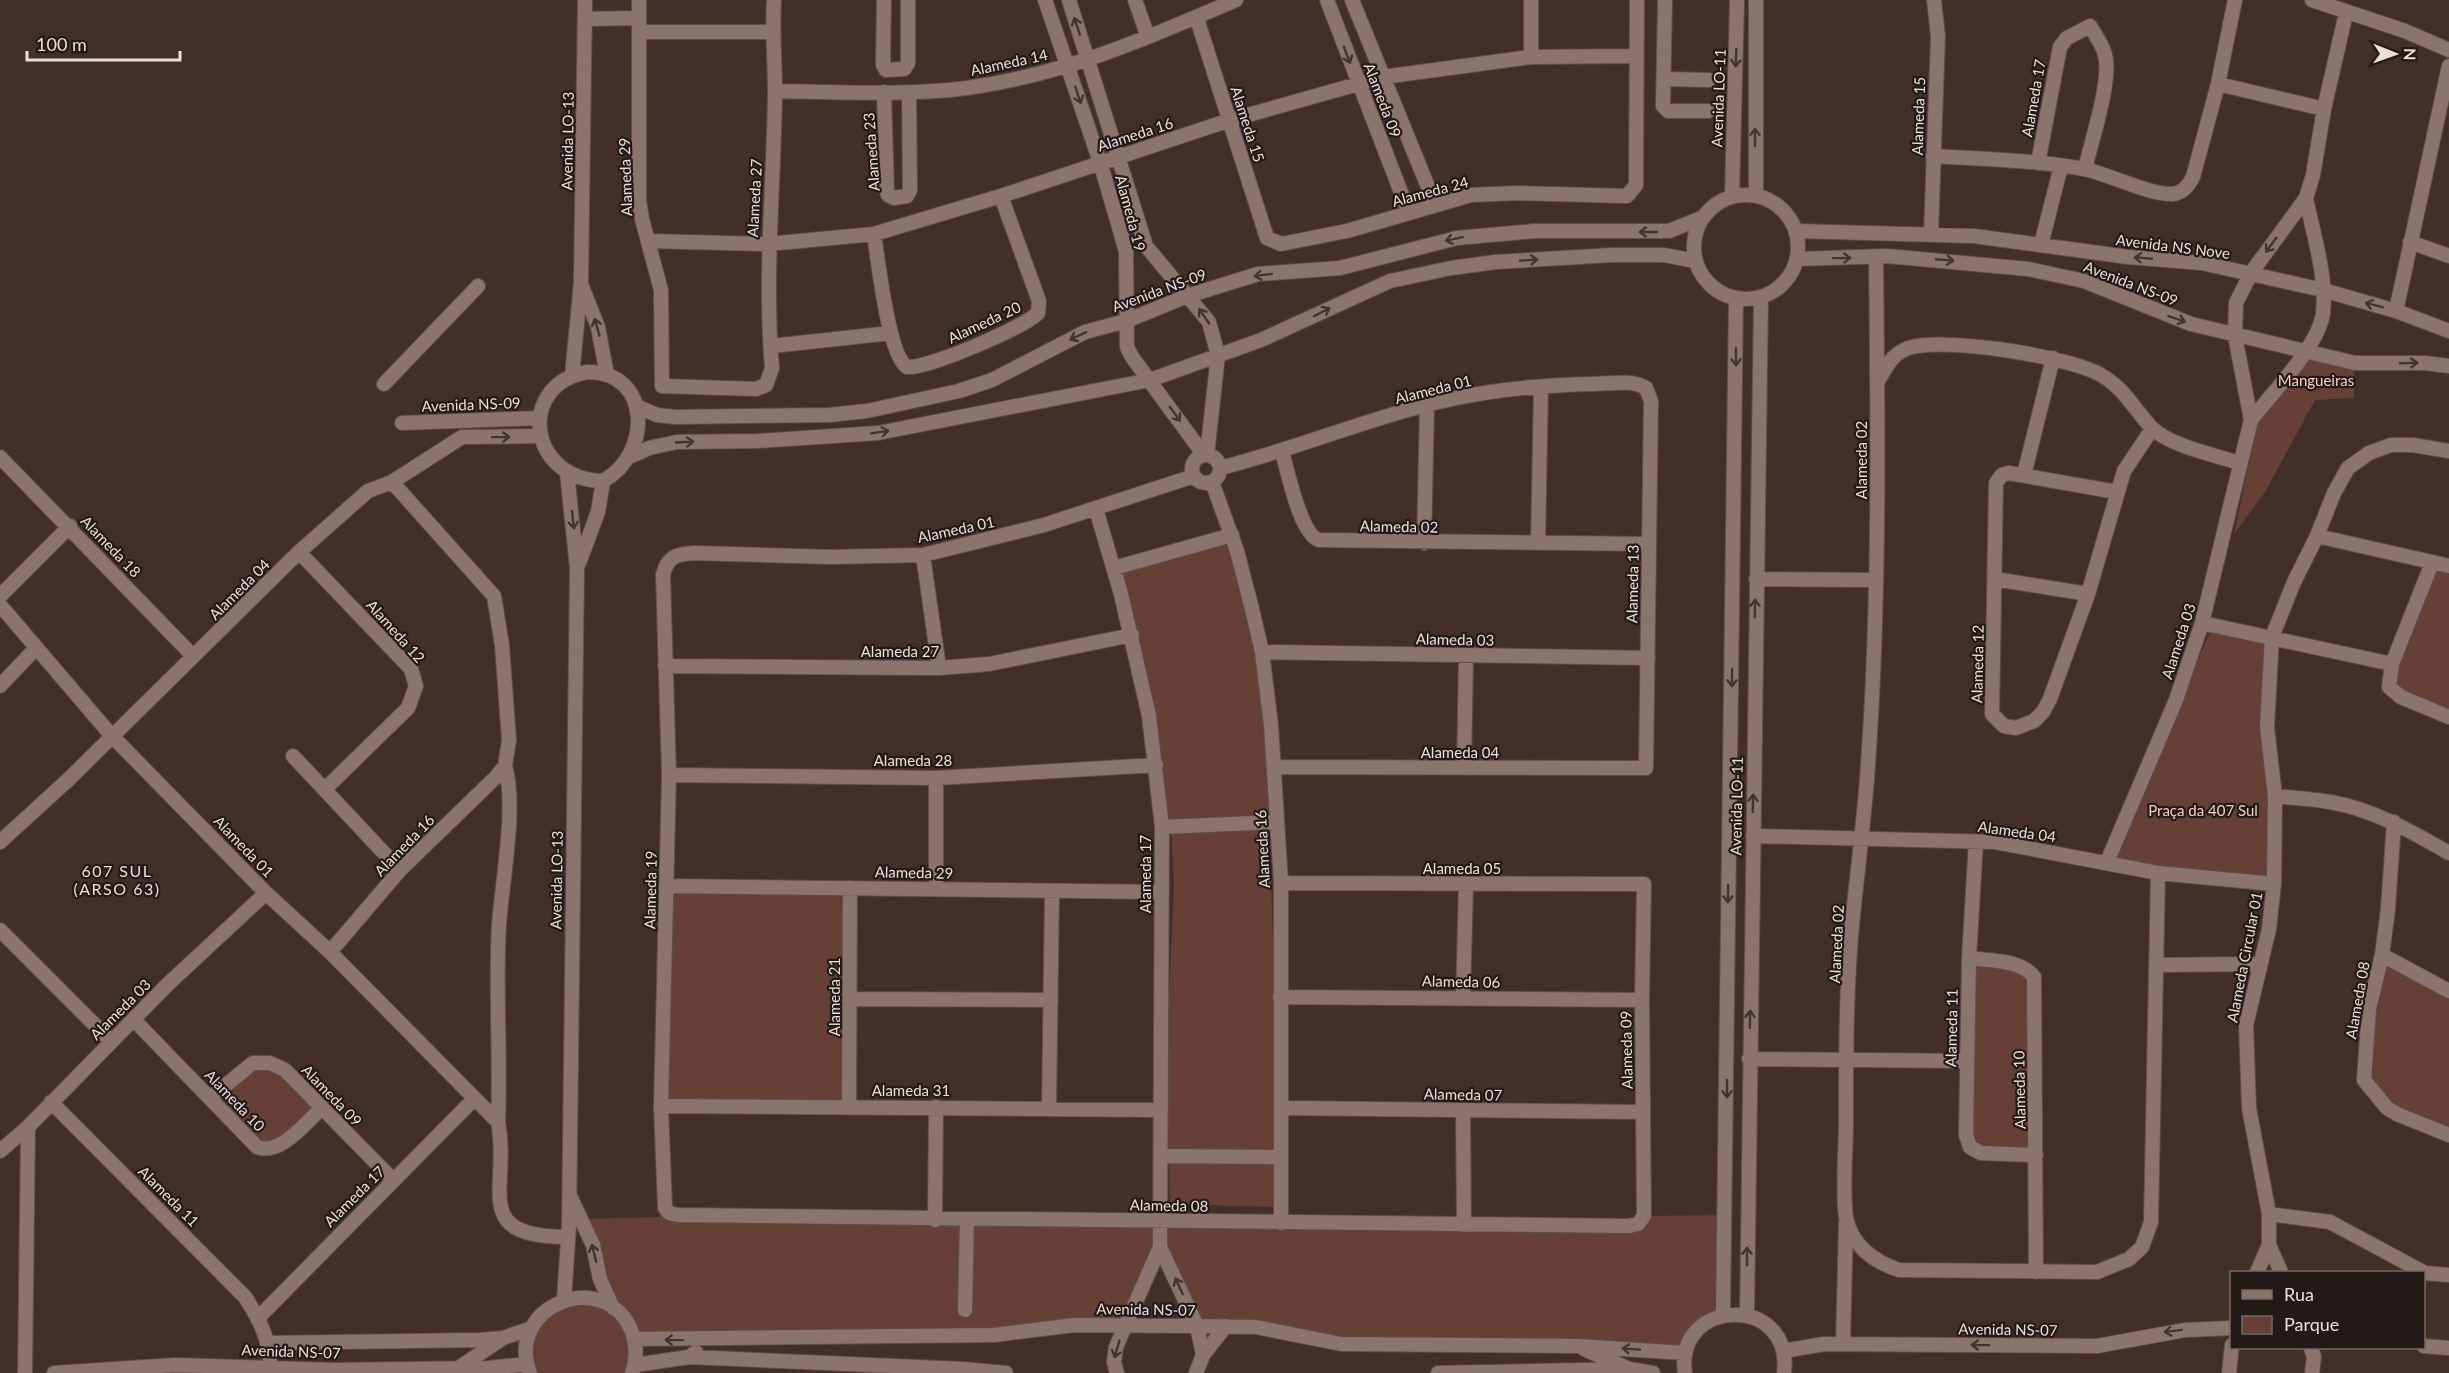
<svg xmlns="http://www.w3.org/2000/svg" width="2449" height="1373" font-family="Lato,sans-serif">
<rect width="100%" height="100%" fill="#432f29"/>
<path fill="#664036" d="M2304 358 2354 367V398L2315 400 2265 492 2234 534 2257 425Z
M1232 535 1251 605 1274 767 1269 828 1281 1157 1273 1158V1207L1170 1204 1169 1156H1162L1174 884 1171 827H1162L1156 765 1114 568Z
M2432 563 2449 568V716L2389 687Z
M2213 626 2264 638 2262 694 2274 884 2107 862Z
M666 886 850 888 849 1106H661Z
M1969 958 2025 967 2035 985 2036 1155 1981 1153 1967 1142Z
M2389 959 2449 992V1132L2387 1108 2364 1080V1061Z
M277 1065 321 1109 262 1149 210 1098 246 1067Z
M1725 1215 1723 1314 1693 1335 1685 1353 1378 1345 1197 1326 1160 1247 1126 1326 635 1339 632 1373H530L527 1340 564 1300 612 1307 593 1245 590 1219 689 1216 1638 1224 1644 1216Z"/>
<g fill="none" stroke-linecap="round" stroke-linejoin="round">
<defs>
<path id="minor" d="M639 0V200L642 219 661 290 662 386 756 389 766 385 772 368C764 276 774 184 775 92 775 61 772 31 774 0
M884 0 883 65 886 70 904 69 908 63V0
M1045 0 1100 162 1126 251 1127 347 1132 357 1204 455
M1069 0 1146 246 1209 322 1218 355 1207 455
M1135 0 1148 37
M1327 0 1409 213
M1352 0 1435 204
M1665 0 1663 106 1668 111H1708
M2312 0 2405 31 2449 50
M585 19 639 18
M1197 19 1267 238 1281 244 1347 231 1471 195 1517 193 1627 196 1636 185 1637 0
M641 32H772
M1531 57V0
M1664 79 1709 80
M2218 84 2324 109
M775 91C839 92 904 96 967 88 1063 75 1148 38 1236 0
M884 92 887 192 888 195 894 198 907 196 910 190 909 93
M1933 156C1983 159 2035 160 2084 169 2109 174 2149 195 2173 194 2182 193 2189 185 2193 177L2218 84 2235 0
M2038 163 2060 47 2067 38 2090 26C2095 35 2103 45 2105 55 2112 80 2091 142 2085 169
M1694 247a52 52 0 1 1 104 0a52 52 0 1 1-104 0Z
M1756 195V0
M1732 196 1737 0
M2306 198C2313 234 2327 276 2323 313 2319 346 2272 393 2251 420L2235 336 2236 303 2251 273 2306 198 2313 175 2324 109 2346 13
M1797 231 1974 236 2128 257 2202 263 2323 290 2396 311 2449 331
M874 234C878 259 888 355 907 367 927 369 1023 328 1038 313L1039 301 1001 196
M1931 234 1938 36 1934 0
M648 241 768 244 874 234 1001 196 1230 120 1383 77 1531 57 1635 56
M2410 242 2449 256
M2041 245 2061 166
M1876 257C1878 431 1880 605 1867 779 1863 828 1857 876 1852 925 1846 990 1846 1057 1846 1123 1846 1151 1842 1192 1846 1217 1851 1245 1874 1262 1899 1270L2097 1272 2129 1259 2142 1247 2151 1222 2158 873
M1797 259 1887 256 2028 269 2084 281 2191 324 2355 363H2425L2449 366
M581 284 598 327 607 375
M2396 311 2449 66
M772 346 891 333
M588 372C652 372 652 454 603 481 526 479 517 383 588 372Z
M572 376 581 282 585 0
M1878 381C1885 369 1891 356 1904 350 1935 334 2071 357 2101 375 2124 388 2134 409 2151 427 2169 446 2215 455 2240 463
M384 384 478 286
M636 406 657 415 675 417 829 415 867 411 959 391 992 380 1085 332 1126 321 1187 296 1258 274 1340 268 1457 238 1535 231H1669L1704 217
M402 423 540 418
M1282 452C1288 472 1300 534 1319 540L1649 544
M1192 469a14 14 0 1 1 28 0a14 14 0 1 1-28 0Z
M0 457 193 656
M629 457 649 448 677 442 757 441 878 433 1150 380 1261 340 1390 281 1451 268 1496 262 1612 255H1664L1696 261
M1220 468C1299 448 1373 416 1452 399 1497 389 1546 385 1592 384 1609 384 1632 379 1646 388L1651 401 1646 768 1274 767
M2024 475 2053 358
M1194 476 1044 525 923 555 831 557 694 553C676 554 667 557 663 575L669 775 661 1106 665 1208 669 1213 678 1215 1629 1226 1638 1224 1644 1216 1642 1000 1644 884 1281 883
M1212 482 1237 551 1251 605 1262 652 1271 725 1281 883V1223
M2117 492 2009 473 2002 475 1996 483 1992 714 2004 726 2016 728 2034 721 2043 712 2050 699 2088 594 2124 471 2152 429
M1096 509 1121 594 1149 716 1162 827 1160 1247 1116 1347 1114 1362 1117 1373
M2317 536 2449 566
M1424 543 1427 405
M1538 543 1541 388
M299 552 411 669 416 686 408 708 325 789
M923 555 939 668
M579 563 598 512 603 481
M2432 563 2392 664 2389 687 2401 697 2449 717
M1114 568 1232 535
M1756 579 1876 580
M1995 579 2088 594
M0 596 70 526
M0 605 111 735 266 893 330 952 498 1122
M2202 623 2392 664
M1262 652 1648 658
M665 666 939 668 989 664 1132 635
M0 686 35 649
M293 756 400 870
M505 766C517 805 502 882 499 925 495 990 501 1056 498 1122 511 1188 468 1237 568 1237
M1464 768 1466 655
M669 775 936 778 1156 765
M2275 796C2293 798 2312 799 2330 802 2373 809 2412 832 2449 853
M2394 822 2388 909 2382 955 2369 1009 2364 1080 2387 1108 2397 1114 2449 1135
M1162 827 1277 822
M1753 836 1995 842 2158 873 2274 884
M1976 841 1969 958 1966 1135 1970 1147 1981 1153 2036 1155
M0 842 70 778 299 552 368 491 392 482 462 437 541 436
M2107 862 2176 700 2202 623 2251 420
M666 886 1162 892
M936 889V778
M0 930 111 1041
M330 952 400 870 496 777 505 766 509 740 502 645 494 596 392 482
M2382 955 2449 991
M1969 958C1990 961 2020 959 2034 977L2036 1272
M2156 965 2260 964
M1280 997 1642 1000
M1463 997 1466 884
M851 999 1051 1000
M134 1020 257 1147C280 1156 305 1123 321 1109
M1749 1059 1967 1061
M210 1098 253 1063H270L285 1070 393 1180
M51 1102 245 1297C259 1318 274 1346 269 1373
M661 1106 1160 1110
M849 1106 850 888
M1049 1108 1052 891
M1282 1108 1643 1112
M1463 1111 1464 1225
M0 1151 28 1127 167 985 266 893
M1162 1156 1281 1157
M571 1198 593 1245 600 1279 613 1308
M2269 1214 2330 1222 2423 1272
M935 1220 936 1107
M2269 1245 2281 1272
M1160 1247 1197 1326 1203 1355
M2257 1272 2269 1245V1214L2249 1108 2246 1025 2269 929 2274 884 2275 796 2267 727 2272 637 2294 582 2317 536 2334 493 2348 468 2369 453 2391 445H2413L2449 451
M2424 1273 2449 1275
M564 1300 569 1226 577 568 567 473
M965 1310 967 1219
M1723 1314 1736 298
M1747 1315 1761 297
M259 1317 474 1099
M634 1339 994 1335 1074 1325 1197 1326 1256 1327 1341 1344 1577 1346 1685 1353
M267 1343 480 1340 503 1338 532 1328
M1843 1344 1846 1223
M2424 1346 2449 1348
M2311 1348 2314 1357 2312 1373
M1584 1349 1629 1369 1653 1373
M1783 1351 1824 1344 2097 1346 2185 1330 2232 1328
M689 1357 963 1369 1006 1373
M635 1365 689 1357 696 1352
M460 1367 503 1338
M25 1373 28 1127
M54 1373 175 1365 331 1370 488 1368 527 1364
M530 1373C504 1305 606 1266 632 1332 637 1346 637 1359 632 1373
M1196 1373 1203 1355 1226 1326
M1438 1373 1629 1369
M1685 1373C1674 1297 1794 1294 1784 1373
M2229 1373 2232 1345"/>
</defs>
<use href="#minor" stroke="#604e4a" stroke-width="16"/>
<use href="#minor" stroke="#8b746e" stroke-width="14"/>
</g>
<defs><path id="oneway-shaft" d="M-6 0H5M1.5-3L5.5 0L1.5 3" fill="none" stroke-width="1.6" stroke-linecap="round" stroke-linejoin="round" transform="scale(1.5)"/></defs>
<g stroke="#423431">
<use href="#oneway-shaft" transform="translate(1077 26) rotate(-108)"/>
<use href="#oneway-shaft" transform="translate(1347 55) rotate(69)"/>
<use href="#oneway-shaft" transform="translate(1736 58) rotate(92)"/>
<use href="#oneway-shaft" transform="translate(1078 95) rotate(72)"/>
<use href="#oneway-shaft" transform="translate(1755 137) rotate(-90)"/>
<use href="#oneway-shaft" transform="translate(1648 232) rotate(-180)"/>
<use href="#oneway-shaft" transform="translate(1454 239) rotate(168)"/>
<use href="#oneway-shaft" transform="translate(2271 245) rotate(126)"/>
<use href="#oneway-shaft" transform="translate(1842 258) rotate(-1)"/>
<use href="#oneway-shaft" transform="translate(2143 258) rotate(-175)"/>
<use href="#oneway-shaft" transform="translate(1529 260) rotate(-4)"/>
<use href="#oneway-shaft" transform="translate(1945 260) rotate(5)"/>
<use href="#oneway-shaft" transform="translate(1263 275) rotate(173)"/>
<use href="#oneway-shaft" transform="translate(2374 305) rotate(-166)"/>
<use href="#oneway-shaft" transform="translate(1322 312) rotate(-28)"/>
<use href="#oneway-shaft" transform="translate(1204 316) rotate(-124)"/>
<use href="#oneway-shaft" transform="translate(2177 319) rotate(19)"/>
<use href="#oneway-shaft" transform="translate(597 327) rotate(-106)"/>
<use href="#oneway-shaft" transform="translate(1078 336) rotate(155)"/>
<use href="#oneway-shaft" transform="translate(1736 357) rotate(89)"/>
<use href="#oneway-shaft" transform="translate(2409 363) rotate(-2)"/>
<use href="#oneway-shaft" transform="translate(1175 414) rotate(54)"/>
<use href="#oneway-shaft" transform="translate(880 432) rotate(-9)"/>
<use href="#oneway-shaft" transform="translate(501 437) rotate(-1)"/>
<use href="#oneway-shaft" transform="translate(685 442) rotate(-3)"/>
<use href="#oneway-shaft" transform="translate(573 520) rotate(84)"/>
<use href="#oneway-shaft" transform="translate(1755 608) rotate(-89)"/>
<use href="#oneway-shaft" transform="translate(1732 678) rotate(91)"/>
<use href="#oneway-shaft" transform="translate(1753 803) rotate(-89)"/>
<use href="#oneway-shaft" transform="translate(1728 894) rotate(91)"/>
<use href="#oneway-shaft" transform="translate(1750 1019) rotate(-89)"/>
<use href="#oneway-shaft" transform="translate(1727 1089) rotate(90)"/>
<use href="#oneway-shaft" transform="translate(594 1253) rotate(-104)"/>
<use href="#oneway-shaft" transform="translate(1747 1256) rotate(-90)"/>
<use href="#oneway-shaft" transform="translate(1179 1286) rotate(-115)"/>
<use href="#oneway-shaft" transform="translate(2173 1331) rotate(173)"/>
<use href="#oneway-shaft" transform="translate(674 1340) rotate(-179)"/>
<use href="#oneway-shaft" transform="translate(1980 1345) rotate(-179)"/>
<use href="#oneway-shaft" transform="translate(1117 1349) rotate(106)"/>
<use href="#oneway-shaft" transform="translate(1631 1349) rotate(-176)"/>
</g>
<g text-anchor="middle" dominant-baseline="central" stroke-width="4.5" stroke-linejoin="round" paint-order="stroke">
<g font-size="15" fill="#ecdedb" stroke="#231917">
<text transform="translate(1009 62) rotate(-12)">Alameda 14</text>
<text transform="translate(1718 98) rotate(-88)">Avenida LO-11</text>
<text transform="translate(2033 98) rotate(-80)">Alameda 17</text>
<text transform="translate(1383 100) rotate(69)">Alameda 09</text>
<text transform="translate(1918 116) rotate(-88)">Alameda 15</text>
<text transform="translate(1248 124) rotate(72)">Alameda 15</text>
<text transform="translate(1135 134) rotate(-18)">Alameda 16</text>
<text transform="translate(567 141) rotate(-89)">Avenida LO-13</text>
<text transform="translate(871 152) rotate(-94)">Alameda 23</text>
<text transform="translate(625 177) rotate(-92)">Alameda 29</text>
<text transform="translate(1430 191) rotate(-15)">Alameda 24</text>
<text transform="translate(754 198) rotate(-87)">Alameda 27</text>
<text transform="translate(1131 213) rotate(75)">Alameda 19</text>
<text transform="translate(2173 246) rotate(7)">Avenida NS Nove</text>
<text transform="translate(2131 283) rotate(21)">Avenida NS-09</text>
<text transform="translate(1159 290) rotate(-20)">Avenida NS-09</text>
<text transform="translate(984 322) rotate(-25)">Alameda 20</text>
<text transform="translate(1433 389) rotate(-14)">Alameda 01</text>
<text transform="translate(471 404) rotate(-2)">Avenida NS-09</text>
<text transform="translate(1861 460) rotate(-90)">Alameda 02</text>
<text transform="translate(1399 526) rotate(1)">Alameda 02</text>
<text transform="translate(956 529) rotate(-12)">Alameda 01</text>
<text transform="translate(111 546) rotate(46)">Alameda 18</text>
<text transform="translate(1632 584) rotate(-89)">Alameda 13</text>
<text transform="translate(239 589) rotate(-45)">Alameda 04</text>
<text transform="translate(396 631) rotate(48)">Alameda 12</text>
<text transform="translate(1455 639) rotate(1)">Alameda 03</text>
<text transform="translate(2178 641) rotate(-72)">Alameda 03</text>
<text x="900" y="651">Alameda 27</text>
<text transform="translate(1977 664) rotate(-89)">Alameda 12</text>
<text x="1460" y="752">Alameda 04</text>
<text x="913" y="760">Alameda 28</text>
<text transform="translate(1736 806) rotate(-89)">Avenida LO-11</text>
<text transform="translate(2017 831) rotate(8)">Alameda 04</text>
<text transform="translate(404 845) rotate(-46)">Alameda 16</text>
<text transform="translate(244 846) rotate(46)">Alameda 01</text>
<text transform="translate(1262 849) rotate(-93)">Alameda 16</text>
<text x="1462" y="868">Alameda 05</text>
<text transform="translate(914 872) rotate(1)">Alameda 29</text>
<text transform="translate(1145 874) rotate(-90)">Alameda 17</text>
<text transform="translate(556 880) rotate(-89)">Avenida LO-13</text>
<text transform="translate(650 890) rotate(-89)">Alameda 19</text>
<text transform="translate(1836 944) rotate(-87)">Alameda 02</text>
<text transform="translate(2244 957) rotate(-79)">Alameda Circular 01</text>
<text transform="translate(1461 981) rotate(1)">Alameda 06</text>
<text transform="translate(834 997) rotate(-90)">Alameda 21</text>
<text transform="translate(2357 1000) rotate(-80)">Alameda 08</text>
<text transform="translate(120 1009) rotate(-45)">Alameda 03</text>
<text transform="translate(1951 1028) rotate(-89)">Alameda 11</text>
<text transform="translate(1626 1050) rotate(-91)">Alameda 09</text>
<text x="911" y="1090">Alameda 31</text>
<text transform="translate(2019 1090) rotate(-91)">Alameda 10</text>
<text transform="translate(1463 1094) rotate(1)">Alameda 07</text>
<text transform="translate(332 1095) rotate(46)">Alameda 09</text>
<text transform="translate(235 1100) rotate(46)">Alameda 10</text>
<text transform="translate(169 1196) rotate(45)">Alameda 11</text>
<text transform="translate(354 1196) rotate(-45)">Alameda 17</text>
<text transform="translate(1169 1205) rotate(1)">Alameda 08</text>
<text transform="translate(1146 1309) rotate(1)">Avenida NS-07</text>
<text transform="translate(2008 1329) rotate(1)">Avenida NS-07</text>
<text transform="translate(291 1351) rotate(2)">Avenida NS-07</text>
</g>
<g font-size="15" fill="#f5ccc1" stroke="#231917">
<text x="2316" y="380">Mangueiras</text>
<text x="2203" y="810">Praça da 407 Sul</text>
</g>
<g font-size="16" letter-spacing="1.5" fill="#ecdedb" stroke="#231917">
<text x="117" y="870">607 SUL<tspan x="117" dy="18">(ARSO 63)</tspan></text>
</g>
</g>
<rect x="2230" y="1271" width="195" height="78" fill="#231917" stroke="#736865" stroke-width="1.5"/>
<rect x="2242" y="1290" width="30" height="9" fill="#8b746e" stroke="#736865" stroke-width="1.5"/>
<text x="2284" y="1301" font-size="18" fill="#ecdedb">Rua</text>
<rect x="2242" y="1316" width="30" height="18" fill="#664036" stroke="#736865" stroke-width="1.5"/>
<text x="2284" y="1331" font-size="18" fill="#ecdedb">Parque</text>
<g transform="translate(2395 54) rotate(91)" stroke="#231917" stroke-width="4.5" paint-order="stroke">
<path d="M0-4.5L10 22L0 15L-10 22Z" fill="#ecdedb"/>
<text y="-9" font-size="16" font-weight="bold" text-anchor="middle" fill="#ecdedb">N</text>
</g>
<path d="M27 51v9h153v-9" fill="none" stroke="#ecdedb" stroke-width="3"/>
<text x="36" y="51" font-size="18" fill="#ecdedb" stroke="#231917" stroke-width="4.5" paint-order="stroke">100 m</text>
</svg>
